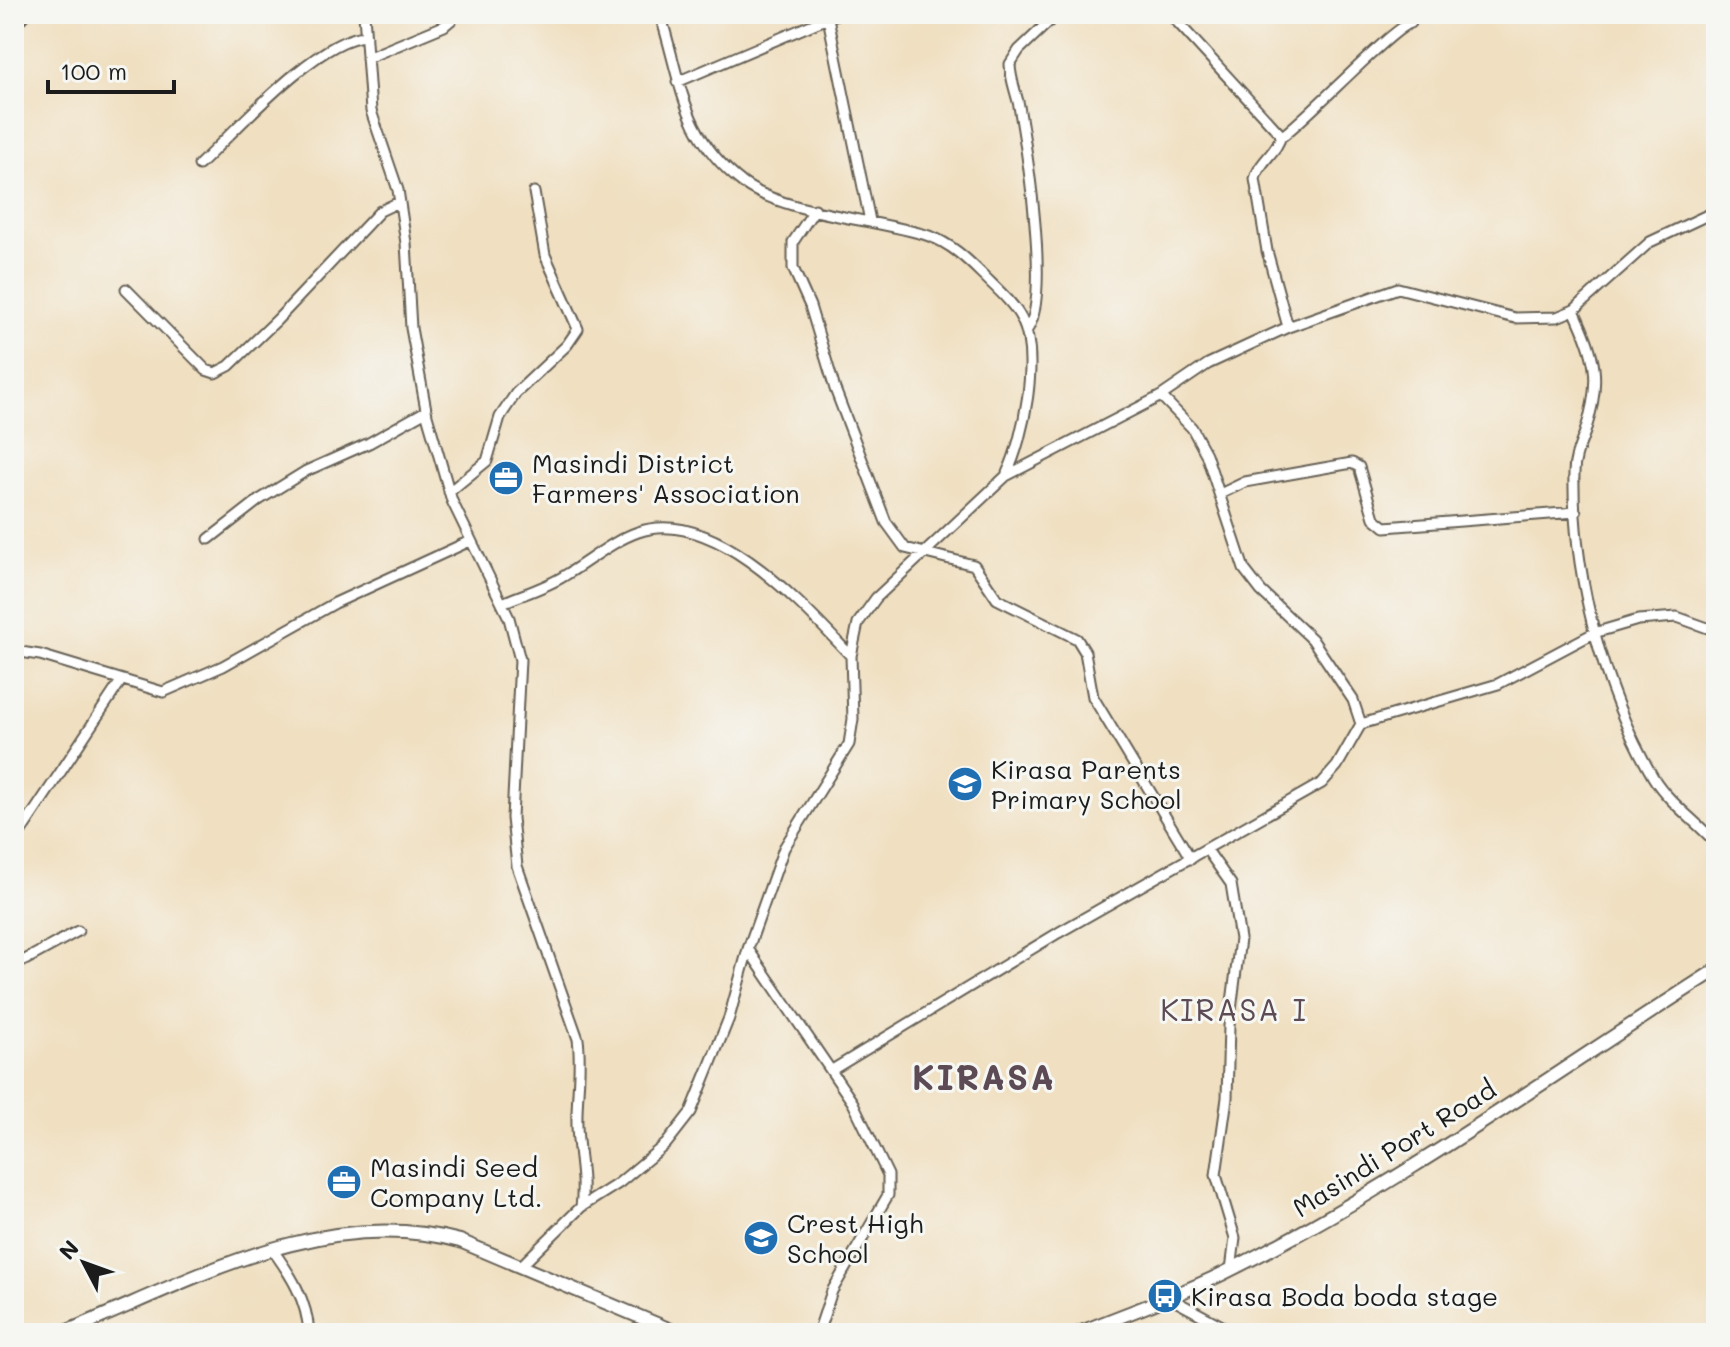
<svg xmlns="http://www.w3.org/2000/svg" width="1730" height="1347" font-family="Mali,sans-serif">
<rect width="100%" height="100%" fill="#f6f6f2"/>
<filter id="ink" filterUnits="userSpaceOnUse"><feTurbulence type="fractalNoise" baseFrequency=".0125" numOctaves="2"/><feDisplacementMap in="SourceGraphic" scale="16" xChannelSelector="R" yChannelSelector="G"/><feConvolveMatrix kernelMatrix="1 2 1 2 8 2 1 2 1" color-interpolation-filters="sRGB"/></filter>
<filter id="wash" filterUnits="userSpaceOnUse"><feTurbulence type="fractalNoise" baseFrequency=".006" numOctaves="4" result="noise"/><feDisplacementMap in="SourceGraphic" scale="32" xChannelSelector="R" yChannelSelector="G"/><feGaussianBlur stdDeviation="1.8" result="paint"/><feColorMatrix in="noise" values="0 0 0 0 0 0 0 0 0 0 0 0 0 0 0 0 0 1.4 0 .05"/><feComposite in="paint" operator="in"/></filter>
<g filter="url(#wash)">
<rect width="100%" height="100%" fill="#f0dfc0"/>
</g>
<g filter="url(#ink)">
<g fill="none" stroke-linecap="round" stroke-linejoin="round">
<defs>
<path id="minor" d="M364 14 371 111 398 190 406 243 411 328 427 415 452 501 509 618 520 660 512 818 517 866 578 1039C582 1069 576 1097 577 1126 578 1153 585 1180 581 1207
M660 14C682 83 681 135 743 183 785 214 877 219 929 236 950 243 967 259 982 274 996 288 1014 303 1022 320 1040 356 1024 438 1007 473
M1170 14 1281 135C1278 152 1259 161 1255 179L1267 251 1288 327
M828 18 870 221
M14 26 25 14
M367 58 444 26 458 14
M677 82 837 14
M1281 137C1307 119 1393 27 1411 23
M199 165C235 131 318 38 366 36
M815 209 793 242V268L810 306 835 389 886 522 905 548 974 565 997 599 1077 639 1085 652 1093 697 1191 859
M126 289 206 370 215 373 229 366 277 320 380 211 399 202
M1574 310C1596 358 1602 380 1585 432 1580 446 1574 458 1574 473 1572 572 1603 692 1653 777 1668 802 1696 821 1716 843
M1026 331C1052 303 1026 146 1019 106 1016 92 1010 78 1010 64L1019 50 1057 14
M449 492 487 461 500 417 516 393 567 345 578 329 545 255 534 192
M1220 494 1245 482 1352 463 1359 467 1374 518 1385 527 1576 512
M209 539 259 500 306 471 369 443 426 411
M502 603C523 594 545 588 564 576 588 562 612 541 638 532 715 506 804 607 851 656
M14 651 40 655 163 692 223 666 335 603 470 541
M1361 724 1498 684 1594 633 1638 620 1677 617 1716 631
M14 842 121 681
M1207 850 1231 884 1240 939 1229 1026 1227 1098 1216 1175 1235 1238 1231 1270
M748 949 853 1103 888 1175V1195L832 1291 818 1333
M14 966 78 931
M832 1070 1058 933 1322 783 1337 766 1361 724 1353 700 1312 639 1261 591 1244 569 1206 454 1192 428 1161 396
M272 1249C291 1275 307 1300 309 1333
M520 1267 581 1207 619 1183 666 1144 691 1112 729 1018 748 949 784 848 849 744 853 719 851 656 858 623 876 598 1006 476 1161 396 1208 364 1288 327 1398 288 1515 318 1557 317 1574 310 1650 242 1716 211
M1166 1296 1235 1333"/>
<path id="secondary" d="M63 1333C189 1282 321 1204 460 1241L678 1333
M1079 1333C1129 1312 1182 1295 1230 1270 1398 1186 1557 1071 1716 970"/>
</defs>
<use href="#minor" stroke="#666055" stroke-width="13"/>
<use href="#secondary" stroke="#666055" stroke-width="16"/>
<use href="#minor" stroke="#fff" stroke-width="9"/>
<use href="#secondary" stroke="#fff" stroke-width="12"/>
</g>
</g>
<defs>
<symbol id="office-disc" viewBox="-11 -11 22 22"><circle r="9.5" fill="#1f6fb2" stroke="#f6f6f2"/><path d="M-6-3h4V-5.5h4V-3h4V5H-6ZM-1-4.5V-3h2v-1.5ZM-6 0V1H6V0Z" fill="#fff"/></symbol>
<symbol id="school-disc" viewBox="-11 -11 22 22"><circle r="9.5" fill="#1f6fb2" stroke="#f6f6f2"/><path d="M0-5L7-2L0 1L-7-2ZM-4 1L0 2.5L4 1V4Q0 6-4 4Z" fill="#fff"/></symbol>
<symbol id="bus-disc" viewBox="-11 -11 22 22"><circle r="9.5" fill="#1f6fb2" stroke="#f6f6f2"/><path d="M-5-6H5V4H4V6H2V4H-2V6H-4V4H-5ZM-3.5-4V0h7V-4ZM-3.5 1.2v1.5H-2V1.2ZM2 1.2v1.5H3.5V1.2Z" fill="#fff"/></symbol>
</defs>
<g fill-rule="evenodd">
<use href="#office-disc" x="486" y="458" width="40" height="40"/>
<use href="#school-disc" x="945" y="764" width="40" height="40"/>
<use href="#office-disc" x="324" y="1162" width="40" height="40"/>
<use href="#school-disc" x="741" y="1218" width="40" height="40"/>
<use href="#bus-disc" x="1145" y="1276" width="40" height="40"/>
</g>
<g text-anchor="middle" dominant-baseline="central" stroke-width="6" stroke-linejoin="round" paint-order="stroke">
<g font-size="26" fill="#1c1c1c" stroke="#f6f6f2" text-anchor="start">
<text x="532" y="463">Masindi District<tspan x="532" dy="30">Farmers' Association</tspan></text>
<text x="991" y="769">Kirasa Parents<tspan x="991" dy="30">Primary School</tspan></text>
<text x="370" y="1167">Masindi Seed<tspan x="370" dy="30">Company Ltd.</tspan></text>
<text x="787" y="1223">Crest High<tspan x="787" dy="30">School</tspan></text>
<text x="1191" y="1296">Kirasa Boda boda stage</text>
</g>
<g font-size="26" fill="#1c1c1c" stroke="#f6f6f2">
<text transform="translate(1394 1148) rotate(-32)">Masindi Port Road</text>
</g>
<g font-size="30" letter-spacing="2" fill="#5c4b54" stroke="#f6f6f2">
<text x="1234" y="1009">KIRASA I</text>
</g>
<g font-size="34" font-weight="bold" letter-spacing="2" fill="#5c4b54" stroke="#f6f6f2">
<text x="984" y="1076">KIRASA</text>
</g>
</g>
<rect width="1730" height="1347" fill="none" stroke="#f6f6f2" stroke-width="48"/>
<g transform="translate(84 1263) rotate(311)" stroke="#f6f6f2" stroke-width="6" paint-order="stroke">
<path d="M0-6L14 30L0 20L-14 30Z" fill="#1c1c1c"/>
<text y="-12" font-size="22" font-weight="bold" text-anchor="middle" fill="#1c1c1c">N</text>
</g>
<path d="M48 80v12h126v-12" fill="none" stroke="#1c1c1c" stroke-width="4"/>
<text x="60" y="80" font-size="24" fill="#1c1c1c" stroke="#f6f6f2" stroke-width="6" paint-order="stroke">100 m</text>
</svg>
